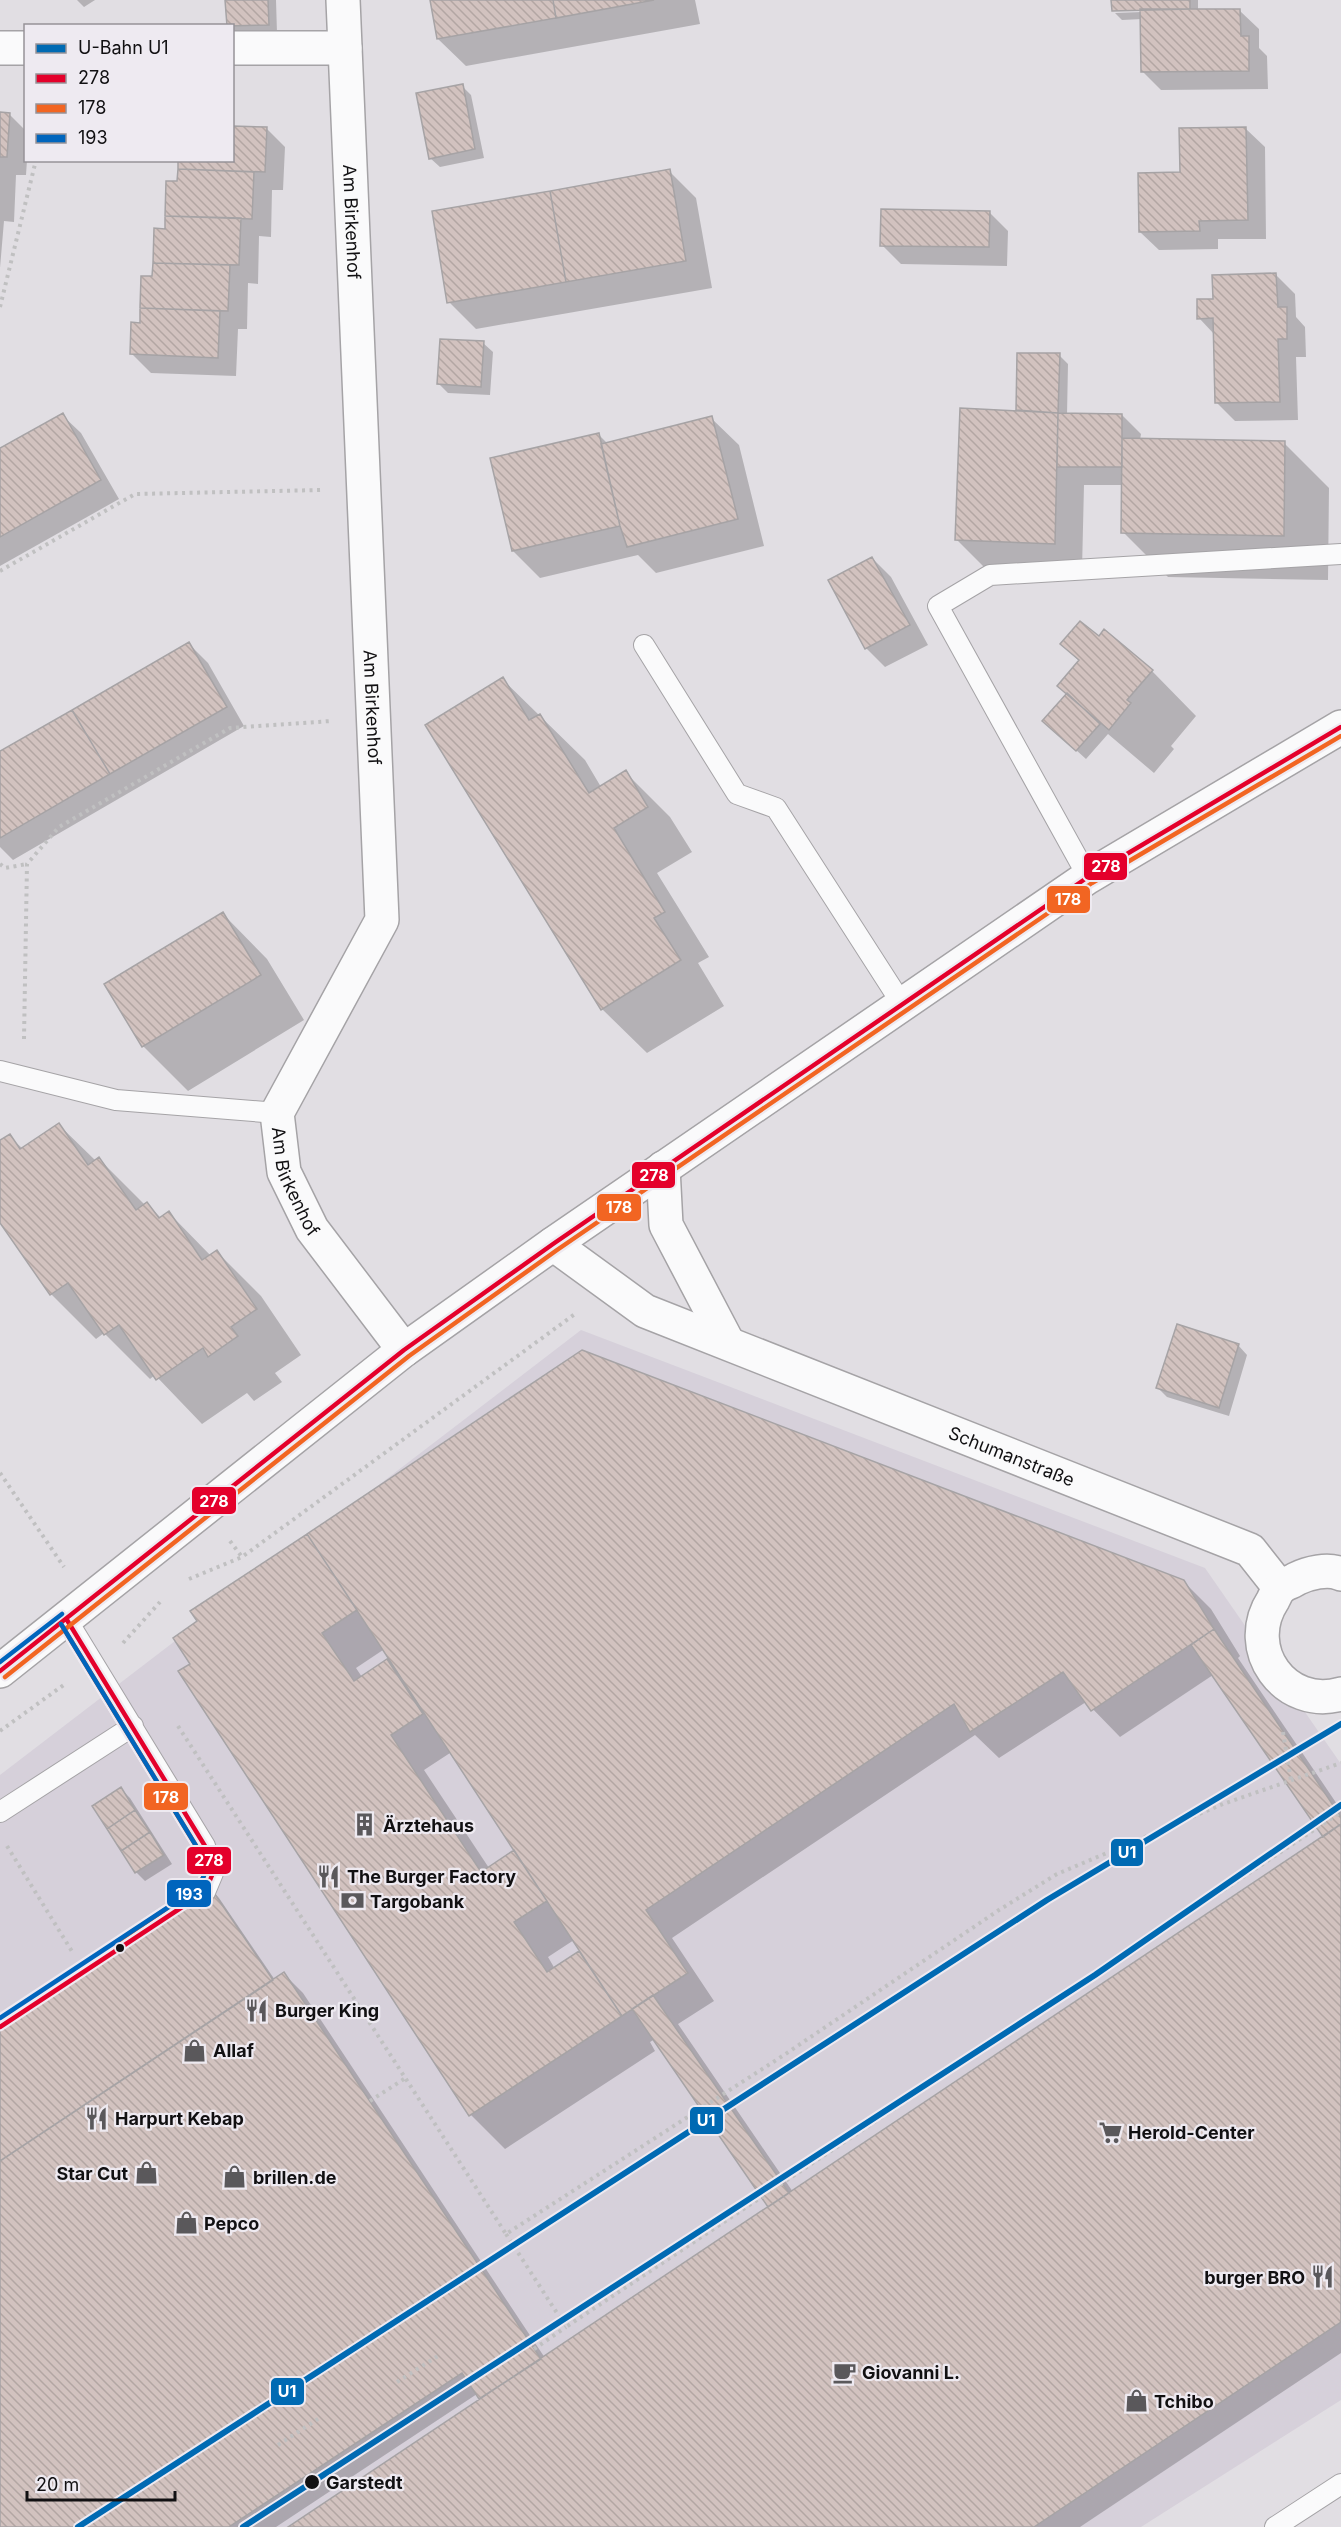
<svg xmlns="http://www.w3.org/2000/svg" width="1341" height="2527" font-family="Inter,sans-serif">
<defs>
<pattern id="building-back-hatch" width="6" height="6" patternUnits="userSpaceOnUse" patternTransform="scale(1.5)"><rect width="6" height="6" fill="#d2c2bf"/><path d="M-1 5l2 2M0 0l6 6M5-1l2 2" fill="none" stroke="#b3a6a3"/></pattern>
</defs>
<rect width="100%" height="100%" fill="#e1dee3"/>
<path fill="#d6d0da" d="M581 1330 1205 1568 1341 1764V2400L1141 2527H0V1775Z"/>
<path fill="#0003" fill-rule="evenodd" d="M77 0H95L84 7Z
M227 0H276L277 33 237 35 232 30Z
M431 0H695L700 24 466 66 438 39Z
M1113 0H1198V11H1240L1259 29V48L1267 56 1268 89 1161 90 1142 71V19L1122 20 1115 13 1142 12V9L1114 10V12Z
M462 86 471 95 484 158 440 167 430 158Z
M0 114H9L26 131 27 160 26 175H16L14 222 4 221 0 268Z
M266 128 285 147 283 190H272L271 237 259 236 258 284 248 283 247 329H238L236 376 151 373 132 354 141 324 143 277 154 278 155 230H166L179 183 180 160H232Z
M1246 129 1265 147 1266 239H1218V249L1159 250 1140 232 1181 174Z
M669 171 696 198 712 288 476 329 449 302Z
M989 212 1008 231 1007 266 901 264 882 245Z
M1276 275 1295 294 1296 317 1305 327 1306 357H1296L1298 420 1235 421 1216 402 1214 334 1199 318 1214 300Z
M483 343 493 352 490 395 448 393 439 384Z
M1059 355 1068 364 1067 415H1122L1141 434 1140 440 1284 443 1329 488 1328 580 1168 577 1123 532V485H1084L1082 570 984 567 957 540 1021 413 1018 410Z
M62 415 81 433 119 499 0 566V450Z
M711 418 739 445 764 546 656 573 638 555 540 578 513 551 599 435 608 444Z
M872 558 891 577 928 645 885 667 866 648Z
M1099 638 1152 671 1196 716 1171 746 1174 749 1154 773 1108 734 1086 759 1054 730 1079 661 1062 644Z
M189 644 208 663 244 726 13 860 0 847V753Z
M502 679 585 760 601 787 625 772 670 817 692 852 657 873 709 957 698 963 724 1006 647 1053 602 1009Z
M223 914 267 959 304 1020 188 1091 143 1046Z
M59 1125 96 1161 99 1159 145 1205 147 1204 161 1218 169 1213 211 1256 217 1252 261 1296 301 1355 275 1373 282 1382 254 1401 247 1393 202 1424 155 1375 150 1379 104 1333 96 1339 51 1294 0 1220V1142L9 1136 23 1149Z
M1238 1345 1247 1355 1229 1416 1167 1397 1158 1388Z
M1183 1581 1211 1609 1240 1656 1238 1658 1341 1810V2353L1080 2527H291L481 2400 477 2394 276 2527H0V2027L210 1888 219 1898 275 1980 284 1974 303 1993 545 2358 770 2208 655 2039 650 2042 655 2051 505 2149 471 2115 192 1664 199 1622 192 1611ZM383 1650 393 1665 387 1661 362 1677 356 1668ZM1213 1675 1325 1837 793 2192 678 2024 714 2001 672 1938 975 1735 999 1758 1086 1702 1120 1737ZM450 1753 515 1851 489 1868 424 1770ZM574 1940 581 1951 555 1969 548 1957Z
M121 1789 130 1798 172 1864 145 1881 136 1872Z"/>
<path fill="url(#building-back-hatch)" stroke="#a6a3a5" stroke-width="1.5" d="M225 0H268L269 25 227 26Z
M430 0H553L556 18 437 39Z
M553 0H654L556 18Z
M1111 0H1190V9L1112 11Z
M1140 9H1240L1241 36H1249V71L1141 72Z
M463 84 475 149 429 159 416 93Z
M0 112 10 113 7 157H0Z
M232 126 267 127 265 172 178 169V160H232Z
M1246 127 1248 220 1199 221 1200 231 1139 232 1138 173 1180 172 1179 128Z
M178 169 254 172 252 219 165 216 166 181H177Z
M670 169 686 261 566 282 550 191Z
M550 191 566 282 447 303 432 211Z
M881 209 990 211 989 247 880 246Z
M165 216 241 218 239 265 153 263 154 228 165 229Z
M153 263 230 265 228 311 140 308 141 276H152Z
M1276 273 1278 307H1287V339H1278L1280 402 1215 403 1213 318 1197 319V299H1213L1212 275Z
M140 308 220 311 218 358 130 354 131 322 140 323Z
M440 339 484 341 481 387 437 384Z
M1017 353H1060L1058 413 1016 410Z
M960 408 1058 413 1055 544 955 540Z
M63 413 101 480 0 537V448Z
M1058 413 1122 414V467H1057Z
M712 416 738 519 627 547 620 526 601 444Z
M599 433 620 526 512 551 490 458Z
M1122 438 1285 441 1284 536 1121 533Z
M872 557 910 625 865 649 828 580Z
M1080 621 1099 636 1104 629 1153 670 1127 700 1131 703 1109 730 1057 686 1079 660 1060 644Z
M189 642 227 707 110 774 72 710Z
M503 677 529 720 540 714 589 793 626 770 648 807 614 828 665 912 654 918 681 960 601 1010 425 725Z
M1067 693 1100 724 1076 751 1042 721Z
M72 710 110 774 0 838V751Z
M223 912 261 975 142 1047 104 984Z
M59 1123 88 1165 99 1157 136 1210 147 1202 159 1218 169 1211 202 1260 217 1250 257 1309 231 1327 238 1336 208 1357 203 1348 156 1380 119 1325 104 1335 68 1283 50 1295 0 1223V1140L10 1134 20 1149Z
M1177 1324 1239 1344 1219 1408 1156 1388Z
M582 1350 1184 1580 1214 1629 1091 1711 1063 1672 970 1732 954 1704 646 1910 688 1973 622 2016 307 1534Z
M307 1534 357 1610 322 1633 354 1681 387 1659 423 1714 391 1735 481 1872 514 1850 547 1901 514 1922 547 1972 579 1951 622 2016 469 2116 178 1671 190 1664 173 1638 197 1621 190 1611Z
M1214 1629 1341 1817V1824L1323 1837 1191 1645Z
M121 1787 135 1810 107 1829 92 1806Z
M135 1810 150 1832 121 1851 107 1829Z
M1341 1824V2322L1034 2527H288Z
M150 1832 164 1855 135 1873 121 1851Z
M210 1887 273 1980 0 2161V2025Z
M284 1972 541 2359 479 2399 462 2373 229 2527H0V2161Z
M653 1995 789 2193 768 2207 632 2009Z"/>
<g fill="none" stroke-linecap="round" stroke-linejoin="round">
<defs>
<path id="lane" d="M644 645 737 794 776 808 902 1004
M1088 877 938 606 990 575 1341 554
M0 1071 116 1100 277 1113
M67 1620 205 1846 213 1873 205 1892
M0 1812 133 1726
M1275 2527 1341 2484"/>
<g id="street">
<path id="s1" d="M343 0 382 920 277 1113 284 1172 312 1229 404 1350"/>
<path d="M0 48H26"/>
<path d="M232 48H345"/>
<path d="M663 1168 666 1225 728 1343"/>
<path id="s2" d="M553 1244 645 1311 1250 1550 1280 1588"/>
<path d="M1341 1574C1328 1568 1308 1573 1296 1579 1292 1582 1284 1584 1280 1588 1277 1591 1275 1596 1273 1600 1241 1649 1285 1710 1341 1694"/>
</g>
<path id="secondary" d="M0 1671 404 1350 553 1244 1088 877 1341 727"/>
</defs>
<use href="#lane" stroke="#a5a3a6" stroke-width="22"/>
<use href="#street" stroke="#a5a3a6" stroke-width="36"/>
<use href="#secondary" stroke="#a5a3a6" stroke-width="36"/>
<path stroke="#c0c0c1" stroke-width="4" stroke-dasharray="3 4.5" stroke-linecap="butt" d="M0 307 36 160
M0 571 135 494 321 490
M0 864 5 868 27 864
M24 1039 27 864 59 827 230 728 331 721
M0 1473 64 1567
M230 1541 242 1557
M189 1579 242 1557 575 1314
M123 1643 160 1602
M178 1726 506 2234 784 2055 999 1910 1057 1874 1223 1804 1341 1763
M0 1731 65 1684
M1283 1732 1291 1781
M7 1846 73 1953
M370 2101 404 2079
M506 2234 566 2327 1341 1812
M534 2349 566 2327
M397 2382 441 2354
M278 2445 321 2417"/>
<use href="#lane" stroke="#fafafb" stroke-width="20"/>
<use href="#street" stroke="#fafafb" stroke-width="33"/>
<use href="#secondary" stroke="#fafafb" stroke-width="33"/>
<defs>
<path id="bus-1" d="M0 1671 404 1350 553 1244 1088 877 1341 727
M0 2027 205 1892 213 1873 205 1846 67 1620"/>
<path id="bus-2" d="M61 1624 198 1849 205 1873 199 1887 115 1943
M5 1677 409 1356 557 1250 1092 883 1341 736"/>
<path id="bus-3" d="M0 1662 62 1614
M0 2018 199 1887 205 1873 198 1849 61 1624"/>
</defs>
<use href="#bus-1" stroke="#eeeaf1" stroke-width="9"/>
<use href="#bus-2" stroke="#eeeaf1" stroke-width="9"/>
<use href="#bus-3" stroke="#eeeaf1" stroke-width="9"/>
<use href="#bus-1" stroke="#e4002b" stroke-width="4.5"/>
<use href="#bus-2" stroke="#f26522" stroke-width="4.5"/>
<use href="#bus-3" stroke="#0065bd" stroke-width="4.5"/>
<defs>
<path id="metro-1" d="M78 2527 1047 1900 1341 1724
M243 2527 1095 1975 1341 1805"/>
</defs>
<use href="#metro-1" stroke="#eeeaf1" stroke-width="10"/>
<use href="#metro-1" stroke="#006ab3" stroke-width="6"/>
</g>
<defs>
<symbol id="building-bare" viewBox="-9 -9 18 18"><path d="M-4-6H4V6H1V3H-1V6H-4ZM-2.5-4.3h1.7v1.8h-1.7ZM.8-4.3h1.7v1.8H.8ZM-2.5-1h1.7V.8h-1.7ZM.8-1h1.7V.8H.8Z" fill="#5a585b" stroke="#eeeaf1" stroke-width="2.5" paint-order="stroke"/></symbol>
<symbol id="restaurant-bare" viewBox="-9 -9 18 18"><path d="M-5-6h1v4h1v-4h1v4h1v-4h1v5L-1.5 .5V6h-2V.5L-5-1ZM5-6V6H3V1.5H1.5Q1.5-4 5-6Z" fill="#5a585b" stroke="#eeeaf1" stroke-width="2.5" paint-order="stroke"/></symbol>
<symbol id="bank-bare" viewBox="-9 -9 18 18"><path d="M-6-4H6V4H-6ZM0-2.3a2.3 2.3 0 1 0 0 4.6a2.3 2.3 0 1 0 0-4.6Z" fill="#5a585b" stroke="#eeeaf1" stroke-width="2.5" paint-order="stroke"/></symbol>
<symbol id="shop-bare" viewBox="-9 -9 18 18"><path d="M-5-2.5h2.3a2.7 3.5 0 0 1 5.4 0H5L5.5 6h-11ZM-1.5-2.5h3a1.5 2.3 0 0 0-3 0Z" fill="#5a585b" stroke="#eeeaf1" stroke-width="2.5" paint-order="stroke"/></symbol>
<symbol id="supermarket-bare" viewBox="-9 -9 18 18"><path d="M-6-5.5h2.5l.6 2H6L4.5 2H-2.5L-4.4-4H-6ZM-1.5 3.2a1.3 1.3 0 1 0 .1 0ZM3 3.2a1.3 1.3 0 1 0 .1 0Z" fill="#5a585b" stroke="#eeeaf1" stroke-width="2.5" paint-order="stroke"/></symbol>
<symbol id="cafe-bare" viewBox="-9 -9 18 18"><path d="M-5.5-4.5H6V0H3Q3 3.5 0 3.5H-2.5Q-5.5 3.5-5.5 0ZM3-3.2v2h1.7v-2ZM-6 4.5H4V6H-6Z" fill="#5a585b" stroke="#eeeaf1" stroke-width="2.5" paint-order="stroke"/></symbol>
</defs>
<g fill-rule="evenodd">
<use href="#building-bare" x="348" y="1808" width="33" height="33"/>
<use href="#restaurant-bare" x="312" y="1860" width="33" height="33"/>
<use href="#bank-bare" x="336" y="1884" width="33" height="33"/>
<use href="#restaurant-bare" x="240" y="1994" width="33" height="33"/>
<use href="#shop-bare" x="178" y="2034" width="33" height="33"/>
<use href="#restaurant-bare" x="80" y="2102" width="33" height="33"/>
<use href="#supermarket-bare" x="1094" y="2116" width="33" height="33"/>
<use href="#shop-bare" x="130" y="2156" width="33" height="33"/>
<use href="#shop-bare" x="218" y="2160" width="33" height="33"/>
<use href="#shop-bare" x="170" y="2206" width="33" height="33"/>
<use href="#restaurant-bare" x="1306" y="2260" width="33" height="33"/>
<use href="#cafe-bare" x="828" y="2356" width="33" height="33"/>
<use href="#shop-bare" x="1120" y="2384" width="33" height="33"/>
</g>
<g fill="#111012" stroke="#eeeaf1" stroke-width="2">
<circle cx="120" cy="1948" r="5"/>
<circle cx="312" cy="2482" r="8"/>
</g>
<g text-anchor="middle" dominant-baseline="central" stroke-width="4.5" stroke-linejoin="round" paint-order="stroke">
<g font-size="18" fill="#111012" stroke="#eeeaf1">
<text stroke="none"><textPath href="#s1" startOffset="222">Am Birkenhof</textPath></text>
<text stroke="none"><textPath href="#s1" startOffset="708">Am Birkenhof</textPath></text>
<text stroke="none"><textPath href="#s1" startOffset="1212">Am Birkenhof</textPath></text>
<text stroke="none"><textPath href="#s2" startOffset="508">Schumanstraße</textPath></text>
</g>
<g font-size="18" font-weight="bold" fill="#111012" stroke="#eeeaf1" text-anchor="start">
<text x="383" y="1825">Ärztehaus</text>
<text x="347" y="1876">The Burger Factory</text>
<text x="370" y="1901">Targobank</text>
<text x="275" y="2010">Burger King</text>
<text x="213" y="2050">Allaf</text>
<text x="115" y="2118">Harpurt Kebap</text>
<text x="1128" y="2132">Herold-Center</text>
<text x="128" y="2173" text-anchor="end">Star Cut</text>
<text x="253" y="2177">brillen.de</text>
<text x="204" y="2223">Pepco</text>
<text x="1305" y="2277" text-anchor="end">burger BRO</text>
<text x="862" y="2372">Giovanni L.</text>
<text x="1154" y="2401">Tchibo</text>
</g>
<g font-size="18" font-weight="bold" fill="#111012" stroke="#eeeaf1" text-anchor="start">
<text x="326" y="2482">Garstedt</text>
</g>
</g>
<g stroke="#eeeaf1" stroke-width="2">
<rect x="1083" y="852" width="45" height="29" rx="6" fill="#e4002b"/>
<rect x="1046" y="885" width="45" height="29" rx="6" fill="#f26522"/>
<rect x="631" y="1161" width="45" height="28" rx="6" fill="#e4002b"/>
<rect x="596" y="1193" width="46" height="29" rx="6" fill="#f26522"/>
<rect x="191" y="1486" width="46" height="29" rx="6" fill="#e4002b"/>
<rect x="143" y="1782" width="46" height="29" rx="6" fill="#f26522"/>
<rect x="1110" y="1838" width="34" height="29" rx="6" fill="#006ab3"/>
<rect x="186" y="1846" width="46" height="29" rx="6" fill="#e4002b"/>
<rect x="166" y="1879" width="46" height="29" rx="6" fill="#0065bd"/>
<rect x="689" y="2106" width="35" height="29" rx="6" fill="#006ab3"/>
<rect x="270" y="2377" width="35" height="29" rx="6" fill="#006ab3"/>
</g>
<g font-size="16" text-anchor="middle" font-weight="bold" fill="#fff">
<text x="1106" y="872">278</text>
<text x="1068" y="905">178</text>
<text x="654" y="1181">278</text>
<text x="619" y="1213">178</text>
<text x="214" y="1507">278</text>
<text x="166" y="1803">178</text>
<text x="1127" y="1858">U1</text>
<text x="209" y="1866">278</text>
<text x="189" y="1900">193</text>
<text x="706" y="2126">U1</text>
<text x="287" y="2397">U1</text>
</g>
<rect x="24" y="24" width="210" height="138" fill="#eeeaf1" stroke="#969398" stroke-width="1.5"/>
<rect x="36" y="44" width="30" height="9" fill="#006ab3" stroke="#969398" stroke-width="1.5"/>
<text x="78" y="54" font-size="18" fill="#111012">U-Bahn U1</text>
<rect x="36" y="74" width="30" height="9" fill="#e4002b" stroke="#969398" stroke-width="1.5"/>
<text x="78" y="84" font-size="18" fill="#111012">278</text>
<rect x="36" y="104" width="30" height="9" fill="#f26522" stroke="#969398" stroke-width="1.5"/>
<text x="78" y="114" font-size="18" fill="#111012">178</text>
<rect x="36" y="134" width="30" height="9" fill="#0065bd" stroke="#969398" stroke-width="1.5"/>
<text x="78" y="144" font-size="18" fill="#111012">193</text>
<path d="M27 2491v9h148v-9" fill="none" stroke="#111012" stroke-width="3"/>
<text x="36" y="2491" font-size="18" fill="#111012" stroke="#eeeaf1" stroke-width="4.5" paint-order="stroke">20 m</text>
</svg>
